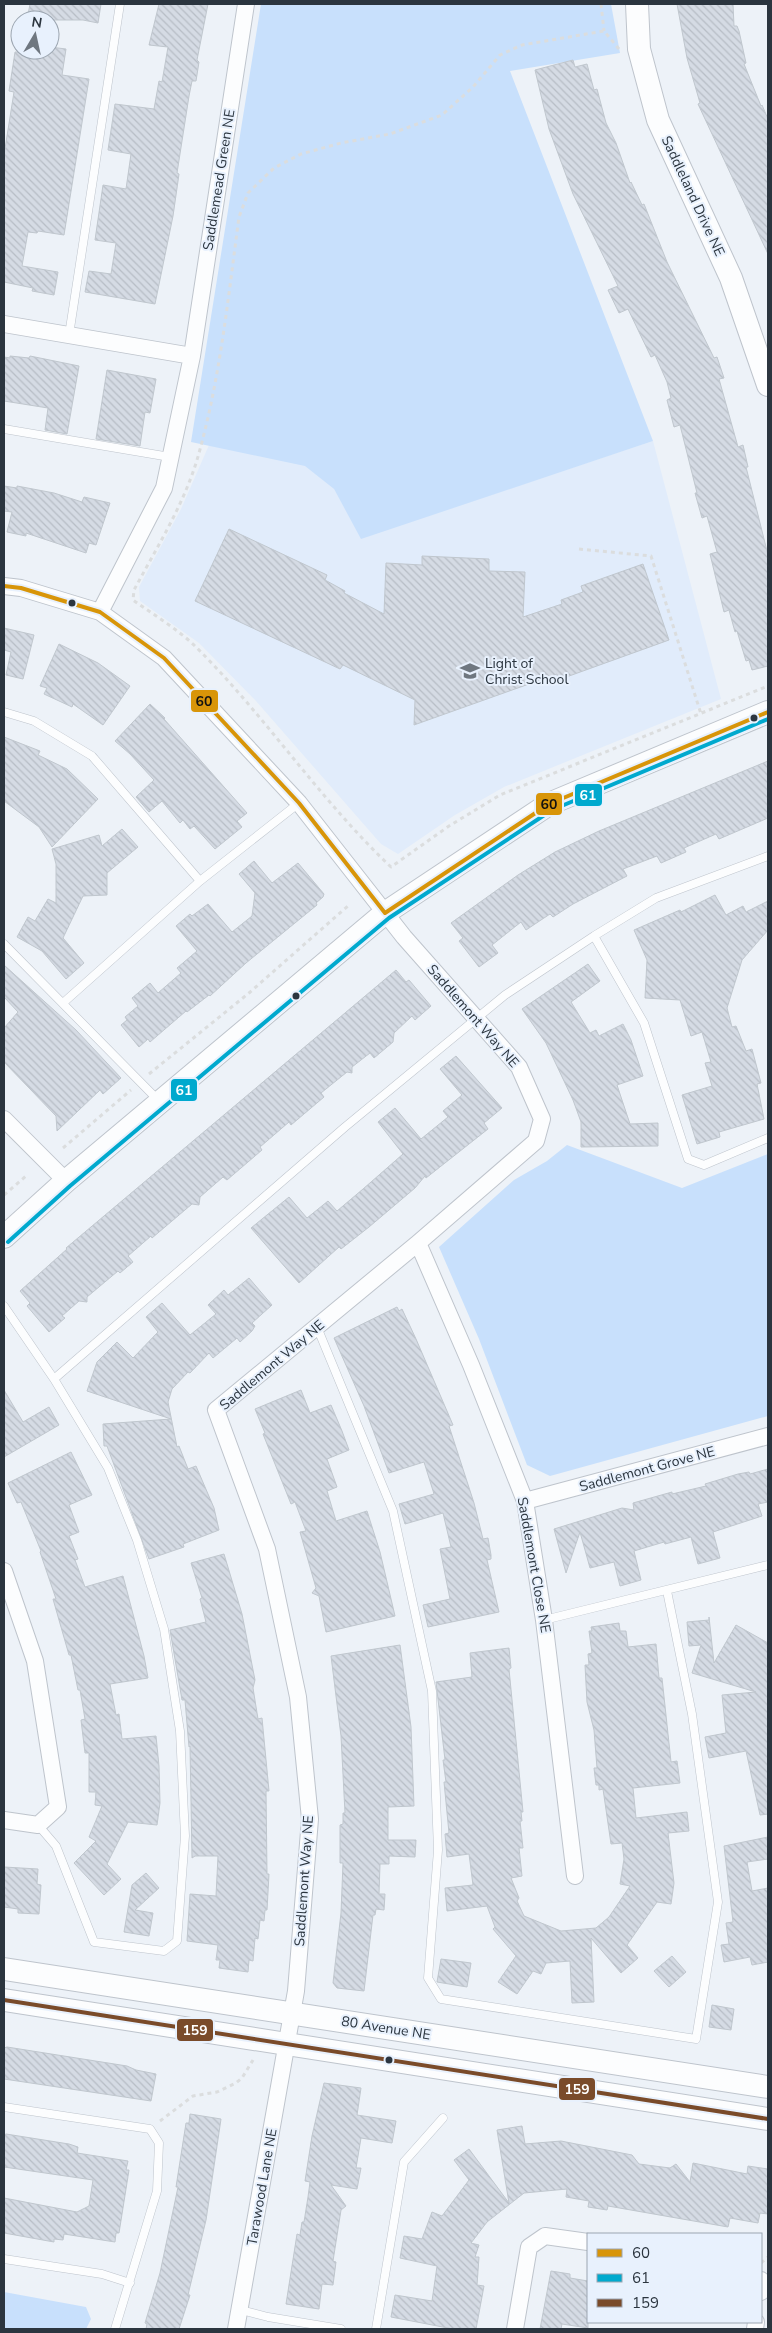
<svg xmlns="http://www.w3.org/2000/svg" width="772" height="2333" font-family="'Nunito Sans',sans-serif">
<defs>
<pattern id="building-back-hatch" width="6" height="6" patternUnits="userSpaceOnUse" patternTransform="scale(1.25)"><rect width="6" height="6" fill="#d5dbe4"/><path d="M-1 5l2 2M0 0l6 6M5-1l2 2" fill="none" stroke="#b7bdc5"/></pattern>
</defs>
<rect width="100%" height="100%" fill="#edf2f8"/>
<path fill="#e1ecfb" d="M653 441 721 699 504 787 455 815 398 854 381 844 256 701 199 643 140 601 139 587 181 509 209 445 305 465 334 489 361 538Z"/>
<path fill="#c8e0fc" d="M261 4H611L620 53 510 71 653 441 361 539 334 489 305 466 191 442Z
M567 1145 682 1188 768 1154V1416L550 1476 527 1465 479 1339 439 1247 514 1180 547 1161Z
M4 2292 86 2307 91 2319 86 2329H4Z"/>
<path fill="url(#building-back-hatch)" stroke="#c0c7ce" d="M30 4H101L98 23 83 20H27Z
M159 4H208L197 60 199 62 196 81H192L189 96 177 173 179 174 173 216 155 304 85 292 89 271 111 274 116 243 95 240 103 185 126 189 131 154 108 150 115 104 154 109 159 81 162 82 168 47 149 45Z
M677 4H733L734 26H737L739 31 746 63 744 64 761 106 762 105 768 119V254L698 104 700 103 687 58Z
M50 47 66 49 62 75 89 79 64 235 38 231 37 233 28 232 22 266 58 272 54 295 32 291 33 288 4 282V155L14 92 9 91 15 52H18L19 50H50Z
M573 60 575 67 587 64 594 90 597 89 606 123 616 143 630 183 631 182 642 205 644 204 667 262 714 358 717 357 724 378 719 379 738 447 743 445 748 467H746L768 555V666L752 670 749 660 746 661 737 631 735 632 729 610 724 612 710 554 717 552 707 516 702 518 695 493H697L680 425 674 427 667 400 671 398 667 382 655 355 651 357 628 309 619 313 608 290 618 286 573 194 549 129 535 70Z
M10 356 29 358 30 356 79 366 67 434 45 430 48 408 4 401V357L10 358Z
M107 370 156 379 150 413 145 412 140 446 96 439Z
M4 486 17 488V486L54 493 82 502 84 497 110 503 96 545 89 543 86 553 26 533V536L7 532 12 512 4 511Z
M229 529 327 575 325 580 345 591 344 593 384 614 386 563 422 565V556L489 559V571L525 572 523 617 562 604 561 600 583 592 581 586 643 564 669 640 558 680 557 674 414 725 415 700 343 665 340 669 195 601Z
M4 628 34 635 23 679 6 675 11 652 4 650Z
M59 644 98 663 130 686 103 725 73 704 72 707 44 694 47 688 40 686Z
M150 704 165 718 164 719 247 813 237 821 242 827 215 849 194 826 190 829 183 820 180 823 162 801 149 812 136 797 154 780 130 754 115 741Z
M4 737 40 751 38 755 67 769 98 799 52 847 39 827 4 801Z
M768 761V818L719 839 716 834 684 848 686 852 661 863 657 856 623 869 627 876 573 904 553 917 550 914 526 930 521 922 492 945 498 953 479 967 459 941 463 938 451 923 518 875 555 852 599 831Z
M122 829 138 847 107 873V895L83 896 63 938 84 963 66 979 42 951 17 937 28 917 35 921 48 899 56 903V864L52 849 99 835 102 846Z
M254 861 272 883 298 863 324 894 323 897 316 903 317 905 246 963 210 996 209 995 187 1012 186 1011 150 1042 148 1039 139 1047 121 1025 127 1020 125 1017 138 1006 132 998 150 983 158 993 181 973 177 968 197 951 176 926 190 914 192 916 208 904 232 932 252 916 255 893 239 874Z
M715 895 726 915 743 906 746 912 768 901V930L742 960 727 1008 732 1027 736 1026 746 1051 752 1049 761 1083 757 1084 764 1119 719 1132 720 1137 697 1144 682 1095 712 1086 705 1063 711 1062 702 1032 691 1036 680 1000 645 998 647 960 634 930 680 910 681 912Z
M588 964 600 981 571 1002 590 1033 596 1030 599 1036 623 1024 631 1040 643 1076 617 1085 630 1124 658 1123V1146L581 1147V1122L573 1100 546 1043 522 1009Z
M4 965 76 1030 121 1078 103 1094 100 1090 57 1131 56 1116 4 1062V1028L18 1012 4 997Z
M396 970 406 982 409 980 431 1006 415 1020 412 1016 394 1033 393 1042 374 1058 370 1053 352 1067V1073L347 1072 321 1093 324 1097 291 1125 289 1122 260 1147 262 1150 227 1180 223 1177 200 1197 199 1205 192 1204 152 1238 151 1236 128 1256 133 1262 120 1273 118 1271 87 1297V1302L79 1301 62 1316 65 1318 49 1332 27 1306 30 1303 20 1291 67 1249 66 1248Z
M456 1056 502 1108 484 1123 488 1129 426 1178 425 1176 415 1188 369 1227 341 1249 339 1247 299 1283 251 1228 289 1197 307 1218 328 1201 337 1211 363 1189 403 1154 378 1122 395 1108 421 1139 448 1117 443 1111 462 1095 440 1069Z
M249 1278 272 1305 252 1323 255 1326 252 1331 240 1342 237 1338 213 1358 209 1353 190 1373 188 1372 172 1389 168 1402 177 1447 179 1446 188 1469 196 1466 214 1508 219 1530 183 1544 184 1547 149 1559 107 1446H104L103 1424 171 1419 87 1391 97 1362 117 1342 133 1358 158 1332 146 1317 162 1303 190 1335 216 1314 208 1305 224 1290 228 1295Z
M397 1307 399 1311 402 1309 416 1339 453 1425 449 1426 474 1503 483 1539 488 1538 491 1555V1559L487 1560 499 1612 428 1627 423 1605 450 1599 440 1549 451 1547 443 1513 405 1524 399 1504 434 1494 424 1462 389 1473 364 1406 334 1338Z
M4 1390 23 1422 49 1407 59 1425 4 1457Z
M301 1390 310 1413 331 1405 342 1431 349 1450 327 1459 337 1487 327 1491 336 1521 367 1511 380 1552 395 1616 326 1632 319 1596 312 1593 316 1588 300 1532 306 1531 295 1502 291 1504 263 1434 265 1433 255 1409Z
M71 1452 92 1495 69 1505 79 1532 69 1536 78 1559 75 1560 85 1587 123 1576 144 1656 148 1678 110 1684 116 1715 119 1714 122 1739 156 1736 159 1766 160 1803 157 1825 128 1822 107 1864 121 1879 104 1895 74 1863 96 1841 89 1837 102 1806 95 1805 96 1792H89V1753H85L81 1720 85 1719 80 1690H78L71 1655H69L53 1599H56L40 1552 41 1551 21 1502 17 1503 8 1483Z
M768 1469V1502L758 1504 762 1516 713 1532 720 1558 698 1564 691 1537 665 1544 664 1542 634 1551 641 1580 620 1586 614 1562 590 1568 580 1532 566 1573 554 1529 622 1508 634 1510 633 1503 672 1492V1494L706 1486 705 1484 738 1474 749 1472 750 1474Z
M224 1554 242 1614 255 1680 253 1688 258 1719 262 1718 269 1791H266L267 1874H269L267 1910H265L264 1921 260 1920 258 1939 255 1938 253 1961 249 1960 248 1972 219 1968 220 1960H216L218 1945 187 1941 190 1894 216 1896 218 1856H195L192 1858 190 1746 189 1747 185 1700H182L170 1630 206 1622 200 1599 202 1598 191 1563Z
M709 1617 714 1663 736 1625 768 1643V1814L760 1815 746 1751 709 1758 705 1737 726 1733 722 1695 756 1692 692 1673 701 1645 689 1646 687 1622 709 1620Z
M619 1623 620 1631H626L628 1647 656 1644 659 1678H662L671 1762 677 1761 680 1783 633 1788 636 1818 687 1812 689 1831 668 1833 674 1883 671 1904 657 1902 627 1945 638 1958 621 1973 591 1938 594 2002 572 2003 570 1961 546 1963 541 1974 533 1971 517 1994 498 1982 516 1956 493 1929 495 1927 487 1906 447 1911 445 1888 473 1885 469 1854 447 1857 445 1834 449 1833 444 1782H446L443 1760H445L436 1682 472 1677 470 1653 509 1648 511 1668 509 1669 523 1812H521L522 1821H520L523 1848H519L522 1876 511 1878 519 1898 517 1901 524 1916 561 1931 596 1928 609 1917 630 1886 620 1884 624 1859 622 1843 611 1844 603 1789 599 1790V1785H596L594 1768H597L594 1730 587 1702 585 1665H589L588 1654 592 1653 589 1631H592L591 1627Z
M400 1645 411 1727 414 1806 388 1807V1840H416L415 1857 389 1856V1864H380L379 1894H385L384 1910 376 1909 375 1915H373L364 1991 337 1988 333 1983 341 1913 343 1863H340V1825L343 1824V1813H345L341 1736 331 1656Z
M768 1837V1859L747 1862 752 1891 768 1888V1962L752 1965 750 1957 724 1962 721 1945 729 1944 726 1923 733 1922 724 1846Z
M4 1867 38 1869 37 1884 41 1885 39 1914 18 1913V1909L4 1907Z
M146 1873 159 1888 135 1910 153 1913 149 1936 124 1932 132 1885Z
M672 1956 686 1972 669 1987 654 1971Z
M441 1959 471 1963 467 1987 437 1982Z
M712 2005 734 2009 731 2030 709 2027Z
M7 2047 127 2066 136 2070 156 2074 151 2101 4 2079V2048Z
M324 2083 361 2088 357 2115 396 2121 392 2143 361 2138 356 2168H361L357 2189 331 2185 346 2206 341 2210 333 2261 336 2262 333 2285 322 2284 319 2309 286 2304 297 2234 300 2235 302 2222H304L308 2197 310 2182 305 2181 312 2136Z
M190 2114 221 2119 206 2220 188 2295H190L179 2329H146L147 2324 145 2323 160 2273 178 2187H176L186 2123H189Z
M522 2126 525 2144 561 2141 632 2155 639 2164 670 2168 676 2164 690 2182 693 2163 747 2174 748 2166 768 2169V2214L760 2213 758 2223 730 2218 728 2227 608 2206 607 2210 588 2207 589 2201 566 2197 567 2189 524 2193 487 2222 471 2243 479 2245 475 2257H479L477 2285 484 2286 476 2329H453L391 2317 395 2295 432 2301 437 2266 400 2258 404 2236 422 2239 432 2212 442 2216 469 2180 454 2160 469 2149 509 2203 497 2130Z
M6 2134 69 2144 78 2147 77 2153 128 2161 126 2170H129L119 2233H116L115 2242 64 2234 63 2240 54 2239V2242L4 2233V2198L77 2212 89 2206 93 2180 4 2167V2135Z
M551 2271 570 2274V2278L588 2281V2328L562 2324 561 2329H540Z"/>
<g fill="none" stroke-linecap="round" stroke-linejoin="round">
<defs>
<path id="lane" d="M69 335 120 4
M4 429 170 457
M4 712 34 721 92 756 200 881
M594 936 644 1023 688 1159 704 1165 768 1138
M4 944 159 1101
M63 1003 200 881 299 803
M4 1306 54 1379 108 1468 137 1540 164 1629 180 1731 185 1836 177 1941 164 1951 94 1942 56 1846 38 1825
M317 1327 393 1511 432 1691 438 1850 428 1978 441 1999 696 2039 718 1902 692 1714 667 1591
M54 1379 345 1127 505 995 594 936 656 898 768 856
M544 1620 768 1565
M4 2107 150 2129 159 2143 157 2191 115 2329
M4 2259 102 2274 130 2283
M241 2310 268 2317 341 2329
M376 2329 404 2162 443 2118"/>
<path id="street" d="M4 324 192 356
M4 586 21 588 100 612 164 658 299 803 404 937 519 1067 542 1119 536 1141 418 1243 216 1410 267 1549 298 1697 310 1819 296 1991 236 2329
M100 612 164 488 192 356 246 4
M4 1119 66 1181
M418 1243 471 1365 525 1501 544 1620 575 1876
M525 1501 768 1436
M4 1571 35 1661 58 1807 38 1825 4 1820
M761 2280V2292
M515 2329 529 2247 545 2236 588 2242
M755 2329 756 2322"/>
<path id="secondary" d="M637 4 639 49 658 120 731 278 768 385
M4 1237 66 1181 385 913 549 804 768 712
M4 1969 768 2087
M4 2000 768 2119"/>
</defs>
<use href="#lane" stroke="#bec4cc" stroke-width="9"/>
<use href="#street" stroke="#bec4cc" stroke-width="18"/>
<use href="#secondary" stroke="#bec4cc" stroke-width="24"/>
<path stroke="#dbddde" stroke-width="3" stroke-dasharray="4 4" stroke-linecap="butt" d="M601 4 604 31
M619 49 604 31 522 45 500 55 473 87 442 115 390 134 341 143 301 154 274 168 248 193 239 217C228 298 220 381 197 460 183 506 156 549 134 590L133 600C154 615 179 630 197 648 266 717 320 800 391 867L449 826 500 795 768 686
M579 549 651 556 701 714
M149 1074 249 993 349 905
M63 1148 131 1090
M4 1195 26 1176
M160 2121 193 2096 217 2092 236 2083 242 2078 253 2060
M761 2263 768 2257"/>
<use href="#lane" stroke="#fcfdfe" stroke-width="8"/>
<use href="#street" stroke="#fcfdfe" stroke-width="16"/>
<use href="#secondary" stroke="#fcfdfe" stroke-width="22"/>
<defs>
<path id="bus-1" d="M4 586 21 588 100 612 164 658 299 803 385 913 549 804 768 712"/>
<path id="bus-2" d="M8 1242 70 1186 389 918 552 810 768 719"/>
<path id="bus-3" d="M4 2000 768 2119"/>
</defs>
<use href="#bus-1" stroke="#e8f1fd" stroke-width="8"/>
<use href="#bus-2" stroke="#e8f1fd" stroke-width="8"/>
<use href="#bus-3" stroke="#e8f1fd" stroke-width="8"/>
<use href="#bus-1" stroke="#d89509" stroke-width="4"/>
<use href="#bus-2" stroke="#00a9ce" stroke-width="4"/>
<use href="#bus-3" stroke="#7a4b2a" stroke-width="4"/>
</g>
<defs>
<symbol id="school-bare" viewBox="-9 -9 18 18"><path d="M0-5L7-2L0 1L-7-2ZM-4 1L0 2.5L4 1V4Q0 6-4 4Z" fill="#6f7780" stroke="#e8f1fd" stroke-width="2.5" paint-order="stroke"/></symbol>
</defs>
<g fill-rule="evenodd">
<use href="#school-bare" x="456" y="657" width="28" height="28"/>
</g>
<g fill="#2b353f" stroke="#e8f1fd" stroke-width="2">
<circle cx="72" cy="603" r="4.5"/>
<circle cx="754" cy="718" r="4.5"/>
<circle cx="296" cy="996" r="4.5"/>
<circle cx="389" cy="2060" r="4.5"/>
</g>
<g text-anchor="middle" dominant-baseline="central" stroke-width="4" stroke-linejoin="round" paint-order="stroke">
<g font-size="14" fill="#2b353f" stroke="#e8f1fd">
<text transform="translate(219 180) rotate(-81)">Saddlemead Green NE</text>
<text transform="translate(693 196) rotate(65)">Saddleland Drive NE</text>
<text transform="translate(473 1016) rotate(49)">Saddlemont Way NE</text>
<text transform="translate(272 1365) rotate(-40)">Saddlemont Way NE</text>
<text transform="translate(647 1469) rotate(-15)">Saddlemont Grove NE</text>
<text transform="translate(534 1565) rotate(80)">Saddlemont Close NE</text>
<text transform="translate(304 1881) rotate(-86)">Saddlemont Way NE</text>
<text transform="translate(386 2028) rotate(9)">80 Avenue NE</text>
<text transform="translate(262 2187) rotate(-80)">Tarawood Lane NE</text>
</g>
<g font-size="14" fill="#2b353f" stroke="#e8f1fd" text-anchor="start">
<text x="485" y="663">Light of<tspan x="485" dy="16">Christ School</tspan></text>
</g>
</g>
<g stroke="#e8f1fd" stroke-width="2">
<rect x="190" y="689" width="29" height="24" rx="5" fill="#d89509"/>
<rect x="574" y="783" width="29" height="24" rx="5" fill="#00a9ce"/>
<rect x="535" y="792" width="28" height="24" rx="5" fill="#d89509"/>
<rect x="170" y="1078" width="28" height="24" rx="5" fill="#00a9ce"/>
<rect x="176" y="2018" width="38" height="24" rx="5" fill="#7a4b2a"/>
<rect x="558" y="2077" width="38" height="24" rx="5" fill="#7a4b2a"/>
</g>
<g font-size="14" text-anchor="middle" font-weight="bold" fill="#fff">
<text x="588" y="800">61</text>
<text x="184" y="1095">61</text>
<text x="195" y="2035">159</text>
<text x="577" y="2094">159</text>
</g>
<g font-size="14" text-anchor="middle" font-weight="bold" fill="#111">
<text x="204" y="706">60</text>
<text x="549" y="809">60</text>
</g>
<rect width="772" height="2333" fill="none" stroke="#2b353f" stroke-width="10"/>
<rect x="587" y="2233" width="175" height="90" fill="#e8f1fd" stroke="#9ca6b1"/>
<rect x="597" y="2249" width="25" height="8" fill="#d89509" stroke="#9ca6b1"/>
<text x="632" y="2258" font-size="15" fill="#2b353f">60</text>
<rect x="597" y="2274" width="25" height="8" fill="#00a9ce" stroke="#9ca6b1"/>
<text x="632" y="2283" font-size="15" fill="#2b353f">61</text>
<rect x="597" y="2299" width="25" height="8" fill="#7a4b2a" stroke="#9ca6b1"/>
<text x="632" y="2308" font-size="15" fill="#2b353f">159</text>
<g transform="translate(35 35) rotate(9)"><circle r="24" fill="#e8f1fd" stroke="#9ca6b1"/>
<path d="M0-4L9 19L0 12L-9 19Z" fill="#6f7780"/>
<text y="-8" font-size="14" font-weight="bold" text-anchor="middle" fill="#2b353f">N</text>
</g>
</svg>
